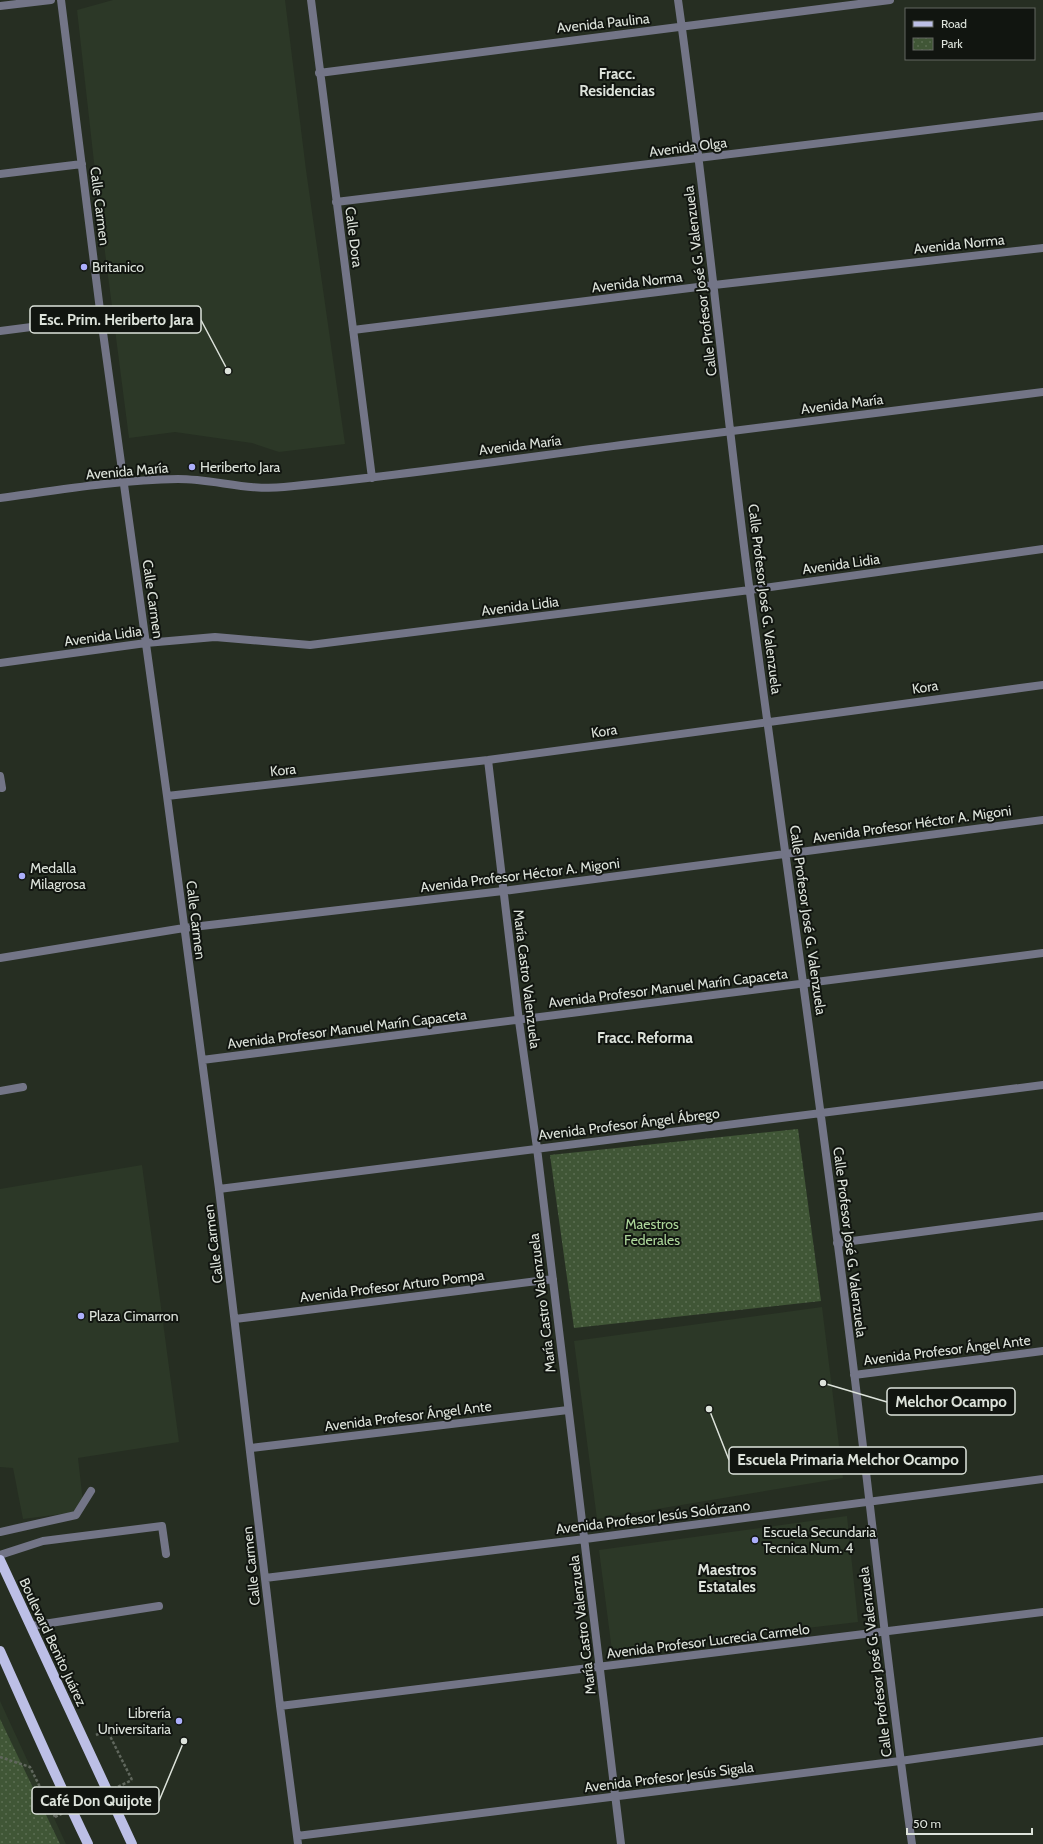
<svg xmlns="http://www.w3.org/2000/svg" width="1043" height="1844" font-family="Cabin,sans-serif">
<defs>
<pattern id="park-dots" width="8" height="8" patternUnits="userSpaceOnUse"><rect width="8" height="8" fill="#405636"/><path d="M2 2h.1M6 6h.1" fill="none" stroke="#5b6e52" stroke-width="1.8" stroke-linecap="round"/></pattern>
</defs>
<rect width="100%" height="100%" fill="#262e22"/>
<path fill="#2c3827" d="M113 0H285L306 170 345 444 279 452 252 443 175 432 129 438 98 198 77 10Z
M142 1165 179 1442 78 1458 84 1511 23 1519 13 1468 0 1467V1189Z
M822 1307 843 1478 597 1519 574 1341Z
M847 1516 858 1622 612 1651 599 1550Z
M0 1701 66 1844H0Z"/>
<path fill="url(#park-dots)" d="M798 1129 821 1301 574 1328 550 1155Z
M0 1719 60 1844H0Z"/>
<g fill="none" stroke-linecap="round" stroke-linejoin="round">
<path stroke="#60675d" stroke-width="2.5" stroke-dasharray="3 2" stroke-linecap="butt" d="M96 1735 107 1730 132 1780
M0 1757 30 1767 55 1817"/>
<path stroke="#737587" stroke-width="8" d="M0 1091 23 1087
M0 1532 76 1515 91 1491
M0 1555 43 1541 162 1526 166 1554
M31 1626 159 1606"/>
<path stroke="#737587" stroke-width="8" d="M61 0 101 318 167 796 219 1189 280 1706 298 1844
M311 0 372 478
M678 0C706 197 724 396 750 593 785 856 823 1118 855 1380 874 1535 890 1690 912 1844
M0 6 51 0
M319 73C509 48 700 25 890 0
M0 174 82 164
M336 202 1043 116
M353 330 714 285 1043 248
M0 331 101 318
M0 498C59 490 119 480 178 479 214 479 248 491 284 487 399 476 514 459 629 444 767 426 905 409 1043 392
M0 663 146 643 215 637 310 645 750 590 1043 549
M488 760 519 1021 537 1148 621 1844
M0 776 2 788
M167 796 488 760 1043 685
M0 958 184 928 503 891 1043 820
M202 1060 1043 953
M219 1189 1043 1085
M837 1243 1043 1216
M235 1319 553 1279
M854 1375 1043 1351
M251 1448 568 1410
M265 1578 585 1539 1043 1479
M280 1706 1043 1612
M297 1836 900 1761 1043 1741"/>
<path stroke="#bcbfe6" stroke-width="10" d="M0 1560 132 1844
M0 1651C29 1716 57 1780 88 1844"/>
<path stroke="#60675d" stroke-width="2.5" stroke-dasharray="3 2" stroke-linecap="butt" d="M55 1817 132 1780"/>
</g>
<g fill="#acaffb" stroke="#111510" stroke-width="1.5">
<circle cx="84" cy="267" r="4"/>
<circle cx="192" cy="467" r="4"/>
<circle cx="22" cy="876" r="4"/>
<circle cx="81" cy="1316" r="4"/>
<circle cx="755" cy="1540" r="4"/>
<circle cx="179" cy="1721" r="4"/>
</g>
<g text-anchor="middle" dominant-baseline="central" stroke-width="4" stroke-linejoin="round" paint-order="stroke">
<g font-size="14" fill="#dde3db" stroke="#111510">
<text transform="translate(603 23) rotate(-6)">Avenida Paulina</text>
<text transform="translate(688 147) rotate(-7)">Avenida Olga</text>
<text transform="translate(100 206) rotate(83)">Calle Carmen</text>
<text transform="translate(354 237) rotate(83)">Calle Dora</text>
<text transform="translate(959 244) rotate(-6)">Avenida Norma</text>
<text transform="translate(700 281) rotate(-97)">Calle Profesor José G. Valenzuela</text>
<text transform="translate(637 282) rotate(-7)">Avenida Norma</text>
<text transform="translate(842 404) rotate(-7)">Avenida María</text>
<text transform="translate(520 445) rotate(-7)">Avenida María</text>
<text transform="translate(127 471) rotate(-5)">Avenida María</text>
<text transform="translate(841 564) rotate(-8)">Avenida Lidia</text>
<text transform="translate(153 599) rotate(82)">Calle Carmen</text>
<text transform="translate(765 599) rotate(83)">Calle Profesor José G. Valenzuela</text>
<text transform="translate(520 606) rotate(-7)">Avenida Lidia</text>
<text transform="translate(103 636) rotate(-8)">Avenida Lidia</text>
<text transform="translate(925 687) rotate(-8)">Kora</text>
<text transform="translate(604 731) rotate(-8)">Kora</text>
<text transform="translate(283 770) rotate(-6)">Kora</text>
<text transform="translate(912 824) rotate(-8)">Avenida Profesor Héctor A. Migoni</text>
<text transform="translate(520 875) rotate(-7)">Avenida Profesor Héctor A. Migoni</text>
<text transform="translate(196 920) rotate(83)">Calle Carmen</text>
<text transform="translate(808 920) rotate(82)">Calle Profesor José G. Valenzuela</text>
<text transform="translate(527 979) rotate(83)">María Castro Valenzuela</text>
<text transform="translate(668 988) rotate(-7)">Avenida Profesor Manuel Marín Capaceta</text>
<text transform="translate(347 1029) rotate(-7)">Avenida Profesor Manuel Marín Capaceta</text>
<text transform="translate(629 1124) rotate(-7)">Avenida Profesor Ángel Ábrego</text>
<text transform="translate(850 1242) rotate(83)">Calle Profesor José G. Valenzuela</text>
<text transform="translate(213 1244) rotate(-97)">Calle Carmen</text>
<text transform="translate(392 1286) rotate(-7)">Avenida Profesor Arturo Pompa</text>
<text transform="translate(542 1303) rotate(-97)">María Castro Valenzuela</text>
<text transform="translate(947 1350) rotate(-7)">Avenida Profesor Ángel Ante</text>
<text transform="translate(408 1416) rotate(-7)">Avenida Profesor Ángel Ante</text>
<text transform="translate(653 1517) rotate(-7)">Avenida Profesor Jesús Solórzano</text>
<text transform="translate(251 1566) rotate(-96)">Calle Carmen</text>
<text transform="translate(582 1625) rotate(-97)">María Castro Valenzuela</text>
<text transform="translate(708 1641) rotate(-7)">Avenida Profesor Lucrecia Carmelo</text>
<text transform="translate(53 1642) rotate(65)">Boulevard Benito Juárez</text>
<text transform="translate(875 1662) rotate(-97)">Calle Profesor José G. Valenzuela</text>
<text transform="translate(669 1777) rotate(-7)">Avenida Profesor Jesús Sigala</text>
</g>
<g font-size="14" fill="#dde3db" stroke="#111510" text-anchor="start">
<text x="92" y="267">Britanico</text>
<text x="200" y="467">Heriberto Jara</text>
<text x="30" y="868">Medalla<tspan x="30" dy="16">Milagrosa</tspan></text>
<text x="89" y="1316">Plaza Cimarron</text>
<text x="763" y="1532">Escuela Secundaria<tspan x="763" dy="16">Tecnica Num. 4</tspan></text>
<text x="171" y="1713" text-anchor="end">Librería<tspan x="171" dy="16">Universitaria</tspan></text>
</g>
<g font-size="14" fill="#acd69a" stroke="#111510">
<text x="652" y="1224">Maestros<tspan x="652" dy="16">Federales</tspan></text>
</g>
<g font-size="15" font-weight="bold" fill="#dde3db" stroke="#111510">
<text x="617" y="74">Fracc.<tspan x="617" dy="17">Residencias</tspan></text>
<text x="645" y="1038">Fracc. Reforma</text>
<text x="727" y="1570">Maestros<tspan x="727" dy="17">Estatales</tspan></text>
</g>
</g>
<path fill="none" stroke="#dde3db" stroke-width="1.5" d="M228 371L201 320M823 1383L887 1402M709 1409L729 1460M184 1741L159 1801"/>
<g fill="#dde3db" stroke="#111510" stroke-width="1.5">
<circle cx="228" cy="371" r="4"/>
<circle cx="823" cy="1383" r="4"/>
<circle cx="709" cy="1409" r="4"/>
<circle cx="184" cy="1741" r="4"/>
</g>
<g fill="#111510" stroke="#dde3db" stroke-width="1.5">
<rect x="30" y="306" width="171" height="27" rx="4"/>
<rect x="887" y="1388" width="128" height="27" rx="4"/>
<rect x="729" y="1447" width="237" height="27" rx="4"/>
<rect x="32" y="1787" width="127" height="27" rx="4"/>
</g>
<g font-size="15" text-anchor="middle" font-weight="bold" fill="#dde3db">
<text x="116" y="325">Esc. Prim. Heriberto Jara</text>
<text x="951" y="1407">Melchor Ocampo</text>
<text x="848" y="1465">Escuela Primaria Melchor Ocampo</text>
<text x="96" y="1806">Café Don Quijote</text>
</g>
<rect x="905" y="8" width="130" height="52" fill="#111510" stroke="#636761"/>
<rect x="913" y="21" width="20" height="6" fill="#bcbfe6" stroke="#636761"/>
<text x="941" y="28" font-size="12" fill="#dde3db">Road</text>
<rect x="913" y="38" width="20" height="12" fill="url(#park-dots)" stroke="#636761"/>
<text x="941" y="48" font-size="12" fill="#dde3db">Park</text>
<path d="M907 1828v6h125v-6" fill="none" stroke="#dde3db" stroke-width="2"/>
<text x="913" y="1828" font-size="12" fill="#dde3db" stroke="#111510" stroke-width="3" paint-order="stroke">50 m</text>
</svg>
